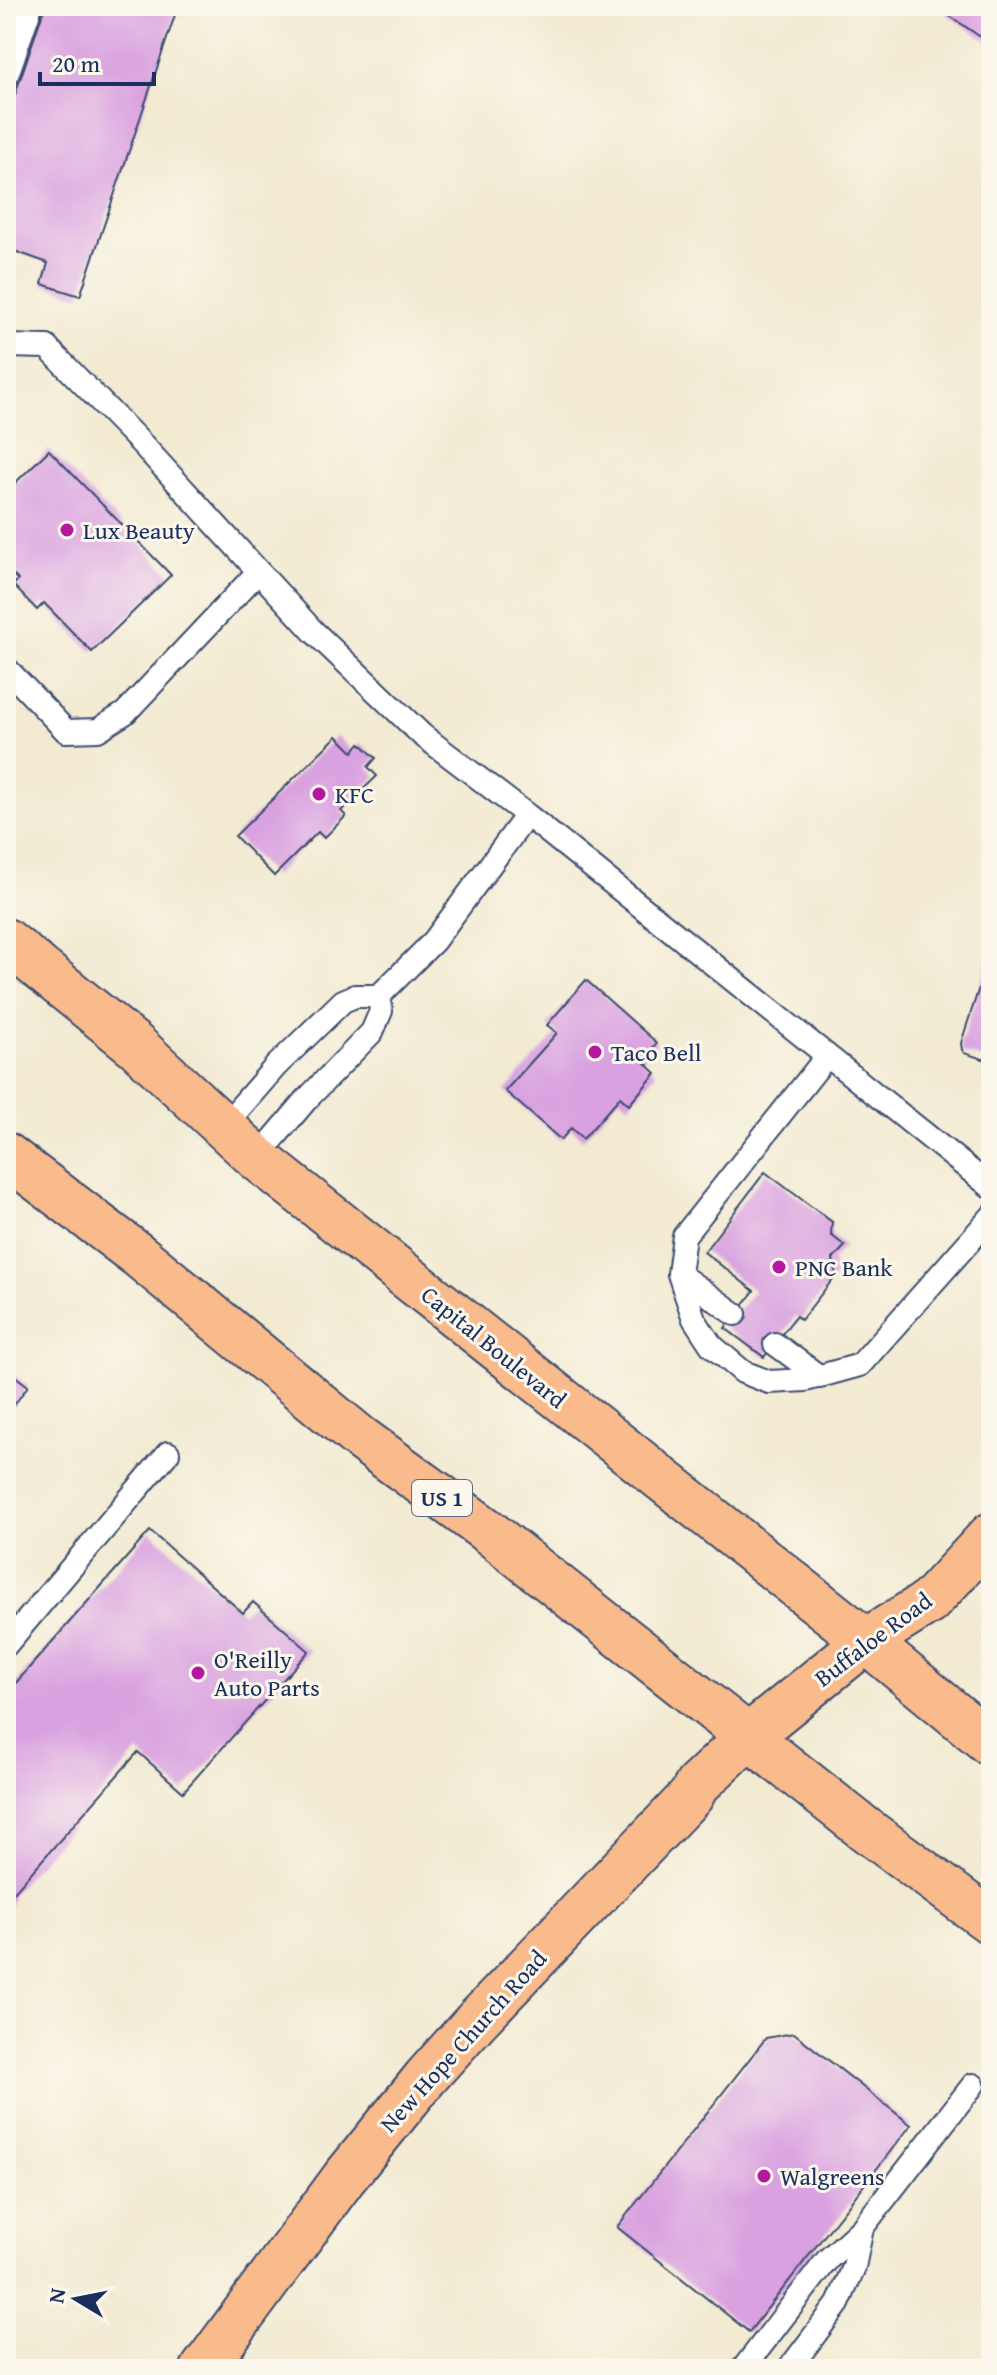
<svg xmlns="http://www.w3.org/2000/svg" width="997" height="2375" font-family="'Gentium Book Plus',serif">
<rect width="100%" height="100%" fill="#fbf7ec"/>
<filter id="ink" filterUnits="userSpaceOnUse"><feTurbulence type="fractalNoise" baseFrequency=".0125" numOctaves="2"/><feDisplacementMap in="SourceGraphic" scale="16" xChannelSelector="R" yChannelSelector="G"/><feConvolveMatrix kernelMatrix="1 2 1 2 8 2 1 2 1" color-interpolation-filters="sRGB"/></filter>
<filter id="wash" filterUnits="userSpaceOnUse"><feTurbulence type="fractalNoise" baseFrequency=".006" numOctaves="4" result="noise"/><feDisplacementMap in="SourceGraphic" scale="32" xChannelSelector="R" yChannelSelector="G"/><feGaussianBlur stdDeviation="1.8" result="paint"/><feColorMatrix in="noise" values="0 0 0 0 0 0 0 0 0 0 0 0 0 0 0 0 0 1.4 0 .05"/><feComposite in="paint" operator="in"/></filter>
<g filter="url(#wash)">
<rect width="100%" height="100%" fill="#f2ead1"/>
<g id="blocks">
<path fill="#d9a1e0" d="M45 6H178L80 296 42 284 48 263 6 248V121Z
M935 6H991V44Z
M49 450 171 575 92 652 44 603 37 610 13 585 18 580 6 567V492Z
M337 736 353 752 360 743 376 758 368 767 377 776 341 811 346 816 324 838 318 832 274 876 235 836Z
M990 954 991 1058 986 1060 964 1053 962 1050 961 1043Z
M586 980 657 1043 642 1060 656 1073 629 1105 620 1097 583 1139 571 1128 561 1140 505 1091 557 1033 547 1025Z
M765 1172 832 1222 831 1235 845 1246 833 1259 836 1275 801 1320 796 1316 764 1357 725 1328 754 1291 704 1252Z
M6 1369 28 1386 6 1416Z
M150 1531 243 1613 253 1602 309 1651 183 1792 138 1752 13 1893 6 1921V1694Z
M794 2033 911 2125 749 2332 617 2227 766 2038Z"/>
</g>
</g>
<g filter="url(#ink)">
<use href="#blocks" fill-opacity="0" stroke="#3b4b6f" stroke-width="2"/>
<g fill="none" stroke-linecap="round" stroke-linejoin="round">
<defs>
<path id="service" d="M6 78 31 6
M6 346 47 347 142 444 313 631 422 735 527 815 991 1187
M6 668 66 731 98 730 125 713 258 572
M379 996 434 941 527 815
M827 1056 684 1236 679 1274 694 1319 711 1345 743 1372 769 1382 806 1380 860 1365 991 1217
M223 1127 276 1066 343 1001 355 996H379
M257 1158 307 1099 372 1032 381 1011 379 996
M679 1274 735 1314
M775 1344 820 1377
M6 1645 168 1453
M743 2369 827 2260 862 2228 973 2085
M789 2369 838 2304 854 2267 862 2228"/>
<path id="primary" d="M203 2369 344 2178 426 2077 476 2021 691 1796 697 1785 749 1736 866 1641 929 1602 991 1535"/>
<path id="trunk" d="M6 941 135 1045 257 1158 866 1641 991 1744
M6 1155 138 1255 360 1438 489 1532 865 1829 991 1922"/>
</defs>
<use href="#service" stroke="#3b4b6f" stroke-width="26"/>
<use href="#primary" stroke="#3b4b6f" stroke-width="48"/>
<use href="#trunk" stroke="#3b4b6f" stroke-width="48"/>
<use href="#service" stroke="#fff" stroke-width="22"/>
<use href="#primary" stroke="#fabb8c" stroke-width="44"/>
<use href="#trunk" stroke="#fabb8c" stroke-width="44"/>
</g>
</g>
<g fill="#b5179e" stroke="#fbf7ec" stroke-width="3">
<circle cx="67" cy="530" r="8"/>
<circle cx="319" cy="794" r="8"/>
<circle cx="595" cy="1052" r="8"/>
<circle cx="779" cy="1267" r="8"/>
<circle cx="198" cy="1673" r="8"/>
<circle cx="764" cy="2176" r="8"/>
</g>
<g text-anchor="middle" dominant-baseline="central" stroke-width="6" stroke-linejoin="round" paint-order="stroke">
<rect fill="#fbf7ec" stroke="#5e6b89" stroke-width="2" x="412" y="1480" width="60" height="36" rx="6"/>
<g font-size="22" font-weight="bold" fill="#1b2f5e">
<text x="442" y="1498">US 1</text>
</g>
<g font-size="24" fill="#1b2f5e" stroke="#fbf7ec" text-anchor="start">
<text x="83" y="530">Lux Beauty</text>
<text x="335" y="794">KFC</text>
<text x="611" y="1052">Taco Bell</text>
<text x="795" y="1267">PNC Bank</text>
<text x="214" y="1659">O'Reilly<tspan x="214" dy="28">Auto Parts</tspan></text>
<text x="780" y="2176">Walgreens</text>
</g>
<g font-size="24" fill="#1b2f5e" stroke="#fbf7ec">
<text transform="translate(494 1347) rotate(39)">Capital Boulevard</text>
<text transform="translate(873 1639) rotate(-37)">Buffaloe Road</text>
<text transform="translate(463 2041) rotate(-48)">New Hope Church Road</text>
</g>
</g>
<rect width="997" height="2375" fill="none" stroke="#fbf7ec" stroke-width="32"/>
<g transform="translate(76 2299) rotate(280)" stroke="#fbf7ec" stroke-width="6" paint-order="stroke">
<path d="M0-6L14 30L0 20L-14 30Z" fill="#1b2f5e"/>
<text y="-12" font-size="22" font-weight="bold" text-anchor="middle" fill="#1b2f5e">N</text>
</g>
<path d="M40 72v12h114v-12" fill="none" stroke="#1b2f5e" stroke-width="4"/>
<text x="52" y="72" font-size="24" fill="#1b2f5e" stroke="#fbf7ec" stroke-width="6" paint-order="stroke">20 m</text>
</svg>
